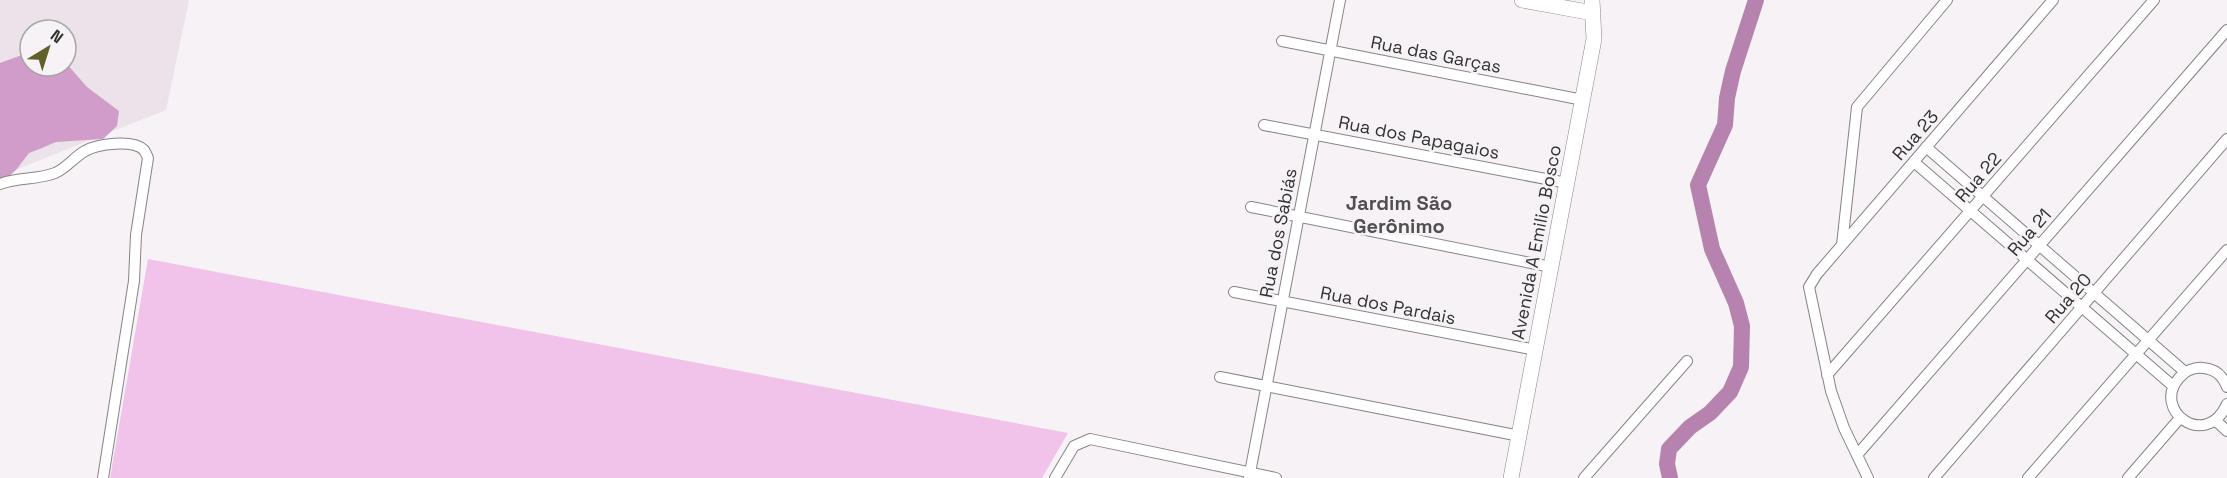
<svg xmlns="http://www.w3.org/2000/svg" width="2227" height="478" font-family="'Space Grotesk',sans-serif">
<rect width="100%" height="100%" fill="#f6f2f5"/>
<path fill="#ece2ea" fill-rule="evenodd" d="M0 0H189L166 110 0 176ZM30 30H66V66H30Z"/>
<path fill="#f1c2ea" d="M148 259 1068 433 1042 478H110Z"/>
<path fill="#d09dc9" d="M30 52V66H66V63L87 87 119 111 117 126 103 139 56 142 42 148 29 153 16 170 0 184V63Z"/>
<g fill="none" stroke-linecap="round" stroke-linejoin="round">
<path stroke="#b583ae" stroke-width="16" d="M1670 478 1667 464 1669 449 1690 427 1710 413 1730 392 1741 367 1742 326 1736 303 1712 249 1698 185 1725 125 1727 98 1733 71 1756 0"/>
<defs>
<path id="street" d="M1282 41 1583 100
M1264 125 1567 183
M1926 147 2185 372
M1914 162 2173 386
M0 184C18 177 37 180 55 173 67 168 74 157 85 151 97 144 133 139 144 150 144 150 148 157 148 158L136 235 134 281 103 478
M1251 207 1551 267
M1842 245 1857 107 1947 0
M1234 292 1536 350
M1827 375 2154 0
M1220 377 1520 436
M2227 387C2223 376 2216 369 2203 368 2194 367 2185 371 2179 378 2151 410 2206 451 2227 404
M2215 420 2227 431
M1857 455 2227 30
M1055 478 1074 446 1090 439 1276 478
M1249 478 1340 0
M1584 478 1687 361
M1868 478 1844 428 1831 391 1809 287 1817 274 2053 0
M1934 478 2227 139
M2028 478 2227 250
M2128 478 2180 418"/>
<path id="secondary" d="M1522 0 1593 13
M1511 478 1594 39 1592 0"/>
</defs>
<use href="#street" stroke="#868386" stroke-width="12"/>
<use href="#secondary" stroke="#868386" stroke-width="16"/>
<use href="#street" stroke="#fff" stroke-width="10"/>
<use href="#secondary" stroke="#fff" stroke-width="15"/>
</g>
<g text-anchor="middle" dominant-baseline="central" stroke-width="5" stroke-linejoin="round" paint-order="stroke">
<g font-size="18" fill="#323132" stroke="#f6f2f5">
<text transform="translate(1436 54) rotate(11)">Rua das Garças</text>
<text transform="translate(1915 135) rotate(-49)">Rua 23</text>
<text transform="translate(1419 137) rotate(11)">Rua dos Papagaios</text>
<text transform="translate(1978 177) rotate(-49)">Rua 22</text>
<text transform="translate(2029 232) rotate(-49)">Rua 21</text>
<text transform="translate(1278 233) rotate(-79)">Rua dos Sabiás</text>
<text transform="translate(1536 242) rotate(-79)">Avenida A Emilio Bosco</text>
<text transform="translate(2068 298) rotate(-49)">Rua 20</text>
<text transform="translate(1388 305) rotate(11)">Rua dos Pardais</text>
</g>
<g font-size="20" font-weight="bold" fill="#524f51" stroke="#f6f2f5">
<text x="1399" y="203">Jardim São<tspan x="1399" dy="23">Gerônimo</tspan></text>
</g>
</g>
<g transform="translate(48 48) rotate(38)"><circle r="28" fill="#f6f2f5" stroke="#a8a5a7" stroke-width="1.5"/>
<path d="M0-4.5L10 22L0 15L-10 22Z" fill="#615f2c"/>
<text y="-9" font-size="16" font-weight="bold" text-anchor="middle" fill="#323132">N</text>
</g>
</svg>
